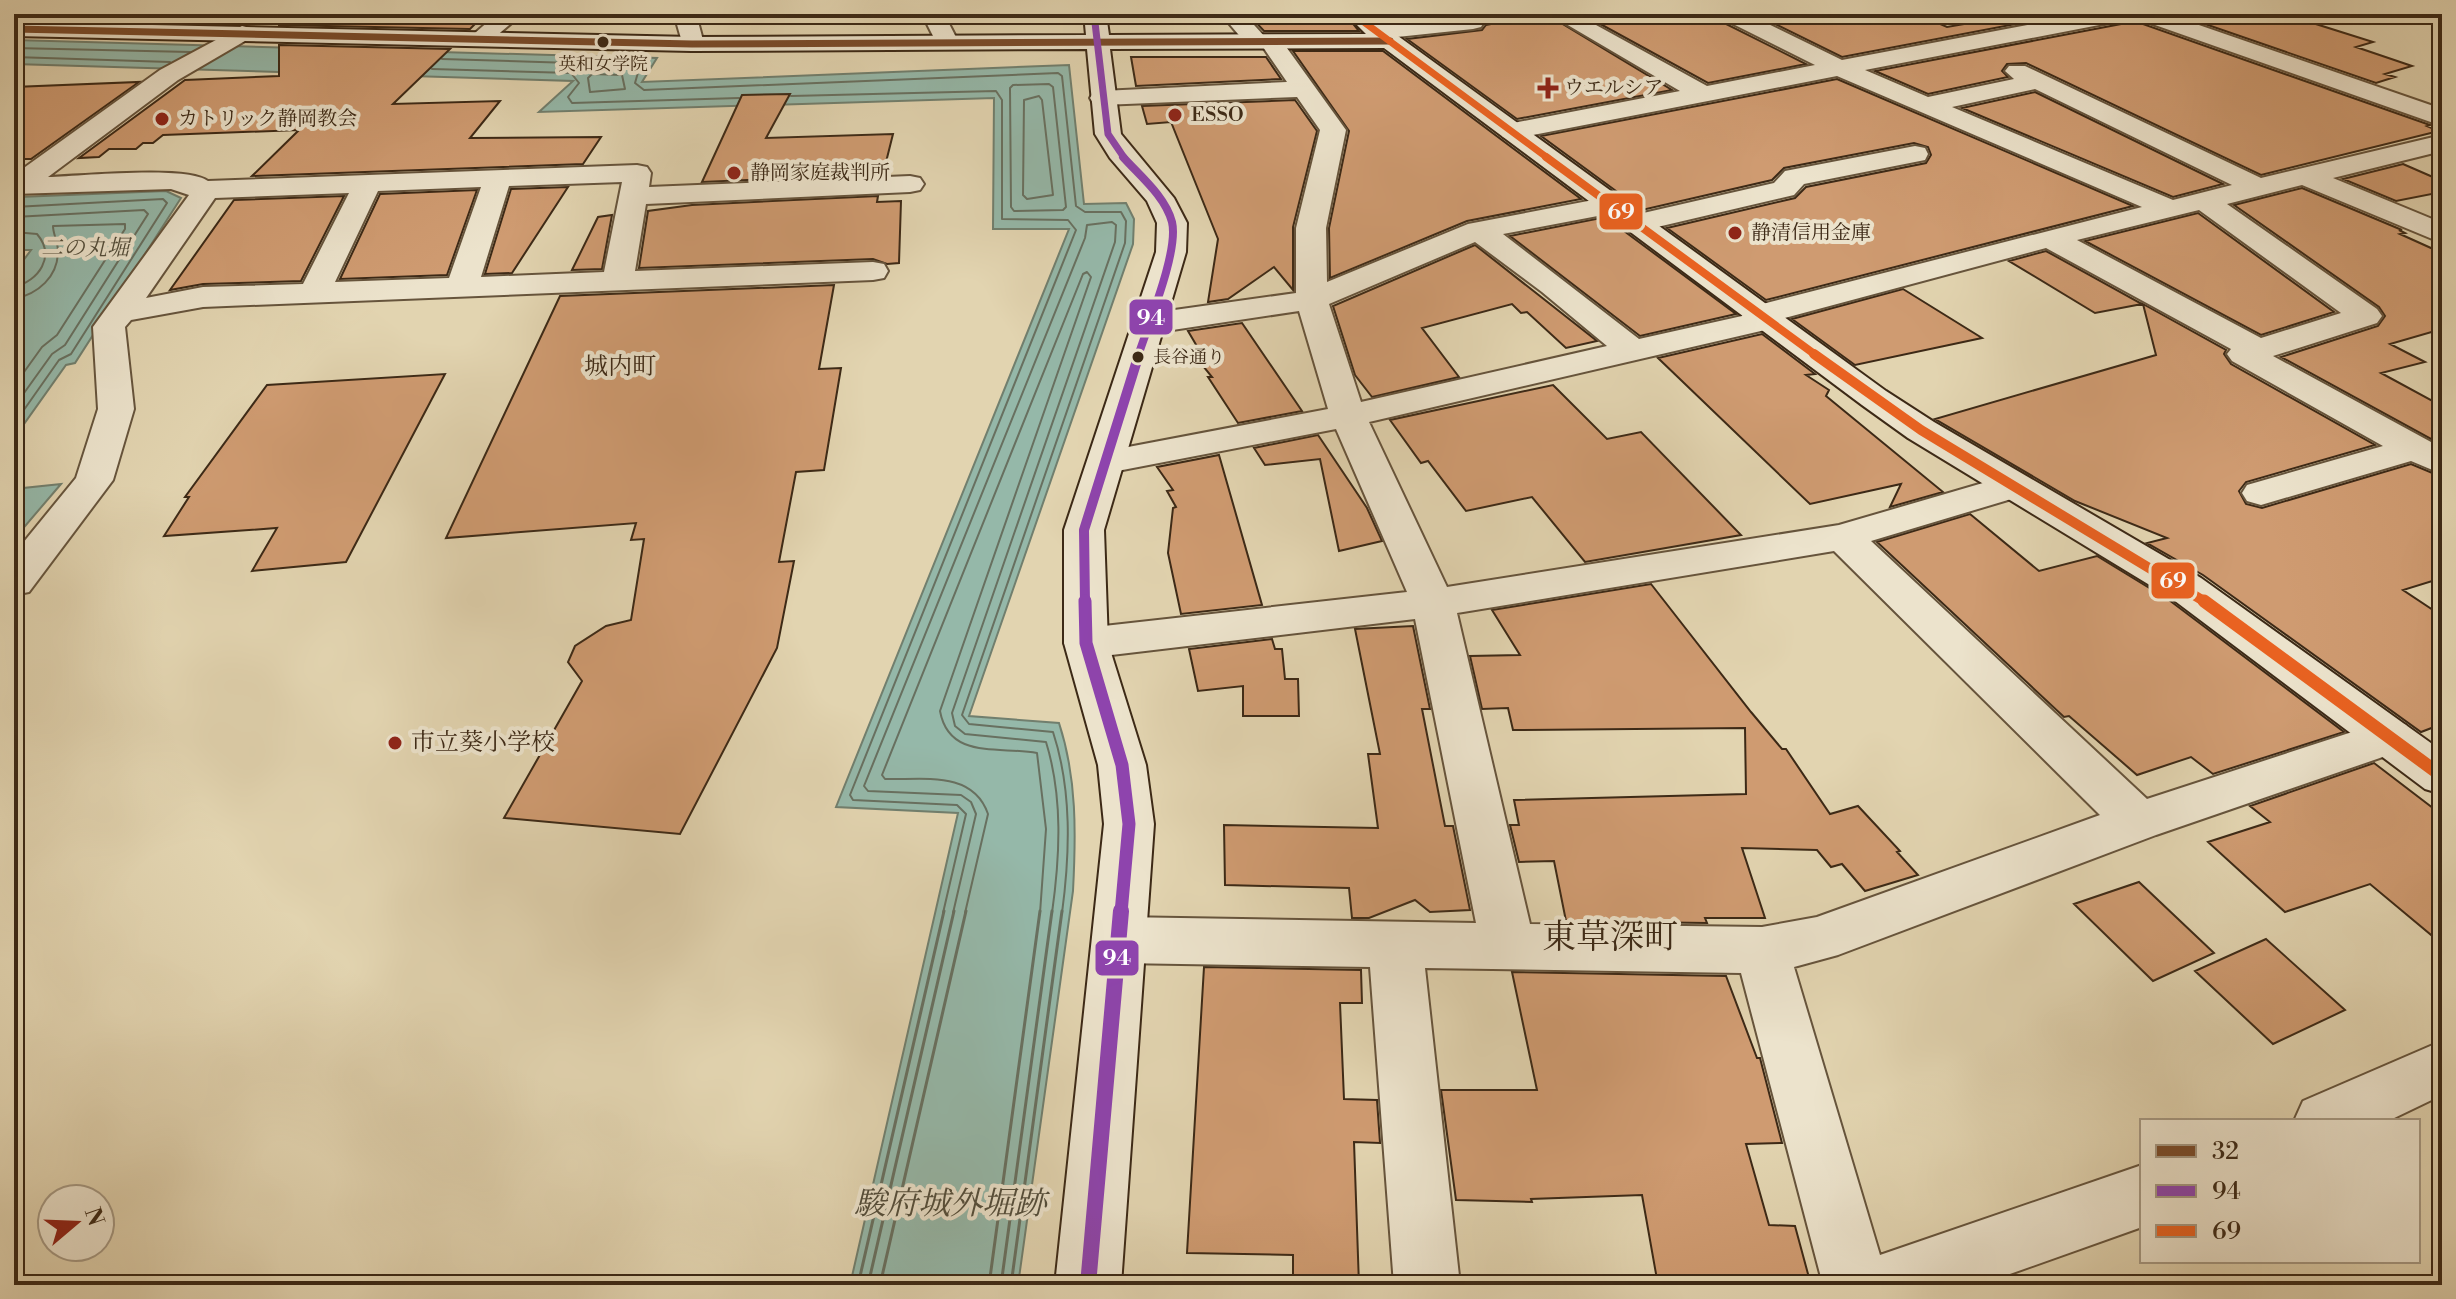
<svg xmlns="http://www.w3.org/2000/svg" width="2456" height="1299" font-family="'Libre Bodoni','Noto Serif JP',serif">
<rect width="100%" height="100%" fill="#e2d4b0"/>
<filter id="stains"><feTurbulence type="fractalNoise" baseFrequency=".0025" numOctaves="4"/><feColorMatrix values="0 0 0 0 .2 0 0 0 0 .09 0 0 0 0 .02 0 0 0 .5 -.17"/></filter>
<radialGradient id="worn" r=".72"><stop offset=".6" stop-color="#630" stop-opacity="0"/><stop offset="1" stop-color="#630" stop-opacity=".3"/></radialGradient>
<path fill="#95b8a9" stroke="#717f6e" stroke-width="2" d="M14 40 657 58 642 82 1069 65 1084 204 1126 203 1134 219 1133 244 969 716 1059 723C1077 778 1076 834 1073 891L1018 1285H850L958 813 836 807 1069 229H993L994 98 539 112 573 81 14 64Z
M166 191 181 198 75 363 66 365 14 438V273L31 250H14V201L19 197Z
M61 484 14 539V489Z"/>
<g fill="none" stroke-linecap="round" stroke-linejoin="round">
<path stroke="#687060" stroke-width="2" d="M14 48 190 52
M14 57 170 62
M442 59 635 65 639 69 635 83 644 90 1058 73 1062 76 1076 206 1085 212H1121L1126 221 1125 243 962 715 969 724 1053 732C1072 790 1070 853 1062 913
M432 69 571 73 579 83 568 97 572 103 739 98
M592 74 622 75 625 89 590 92 588 78Z
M1049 84 1053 87 1066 207 1063 210 1014 211 1011 207 1010 88 1013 85Z
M791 96 996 91 1002 100V219L1068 220 1076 230 850 795 853 800 957 805 966 814 943 913
M1039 96 1042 100 1053 195 1027 199 1023 195 1024 100Z
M14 207 163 199 167 203 71 354 59 360 14 424
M14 217 144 210 148 214 65 345 52 354 14 407
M14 232 37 234C56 256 39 281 14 287
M14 299C38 294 58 277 58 251 58 242 53 234 53 226L125 224V229L57 335 42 347 14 386
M953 913 976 814 971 802 961 795 868 791 864 786 1085 238 1087 225 1112 222 1116 225 1115 242 952 713 955 726 965 734 1046 742C1063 797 1060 856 1052 913
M965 913 988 814C973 770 923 780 885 779L882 775 1083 274 1087 272 1091 277 940 711C949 760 999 746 1037 753L1046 829 1040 913"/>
<path stroke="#687060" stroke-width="3" d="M858 1285 944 911
M868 1285 954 911
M880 1285 966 911
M989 1285 1040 911
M1001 1285 1052 911
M1011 1285 1062 911"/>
</g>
<path fill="#cf9b71" stroke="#3c2916" stroke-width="2" d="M279 14H485L470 29 279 25Z
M1248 14H1443L1383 21 1376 17H1360L1354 25 1359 31H1264Z
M1506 14H1546L1672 90 1517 119 1407 39 1482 30 1486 25 1501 22Z
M1582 14H1717L1722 22 1806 64 1708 83Z
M1755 14H1917L1947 27 2022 14 2037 20 1842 57Z
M2176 14H2284L2373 42 2356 47 2412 66 2385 74 2395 77 2376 83Z
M2133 16 2137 22 2430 125 2427 126 2439 131 2261 175 2026 63 2007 64 2002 71 2008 77 1928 94 1875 71 2121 24Z
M279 45 450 49 393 104 500 101 470 138 601 137 583 164 252 176 299 130 163 135 153 143H143L136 149H109L99 157 79 158 185 80 279 76Z
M1293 51H1383L1581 199 1467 221 1330 278 1329 228 1349 131Z
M1131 57H1266L1281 79 1136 86Z
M1837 79 2133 206 1766 300 1667 228 1795 198 1806 187 1926 163 1931 155 1928 147 1914 143 1784 168 1772 180 1642 210 1541 136Z
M139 82 31 159H14V87Z
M2035 92 2223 184 2173 197 1962 108Z
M790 94 766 138 893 134 883 174 702 182 742 95Z
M1295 100 1317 131 1293 227V290L1274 267 1228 299 1208 302 1218 239 1171 122 1147 124 1142 106Z
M2403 164 2442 181V192L2396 201 2343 179Z
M568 187 512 273 485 274 511 189Z
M2302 188 2402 230H2399L2405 233 2400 234 2442 253V329L2390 344 2425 362 2381 373 2442 406V445L2281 357 2378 326 2385 316 2379 307 2234 205Z
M477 190 447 275 340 279 380 194Z
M344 196 301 281 203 284 170 290 234 200Z
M878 196 877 202 901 201 899 263 887 264 873 259 639 268 648 211 692 205Z
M2198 213 2334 312 2261 335 2085 241Z
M612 215 602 269 572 270 598 217Z
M1606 217 1624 231 1736 314 1640 336 1510 236Z
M1475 245 1597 341 1566 348 1527 312 1521 313 1512 304 1422 328 1459 377 1372 397 1355 375 1333 306Z
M2046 251 2142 304 2095 313 2009 261Z
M834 285 819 369 841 368 824 470 796 472 779 562 794 561 777 648 680 834 504 818 582 681 568 662 575 646 606 626 631 620 644 539 631 540 636 523 446 538 560 296Z
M1903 289 1982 338 1855 365 1792 319Z
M2143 304 2226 350 2224 354 2231 364 2375 445 2246 482 2239 491 2246 504 2262 508 2411 464 2442 477V578L2403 590 2442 616V724L2421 732 2203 575 2147 543 2167 538 2075 501 1935 419 2156 355Z
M1242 323 1302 411 1238 423 1208 377H1212L1203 366 1208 365 1188 331Z
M1762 334 1815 374 1806 375 1829 390 1826 396 1943 492 1890 507 1901 484 1810 504 1658 358Z
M445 374 346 562 252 571 277 528 164 536 189 497H185L267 385Z
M1553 385 1607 439 1641 432 1741 535 1585 562 1532 497 1466 511 1428 461 1421 463 1390 420Z
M1318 435 1367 508 1382 541 1339 551 1320 459 1265 465 1254 448Z
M1219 455 1262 605 1181 614 1168 553 1173 508 1176 507 1167 491 1173 490 1157 467Z
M1970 514 2039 571 2097 556 2169 600 2344 732 2213 774 2191 757 2137 775 2069 716 2064 717 1877 542Z
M1651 584 1751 712 1782 749H1786L1830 814 1858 806 1900 851 1897 852 1918 875 1865 891 1842 864 1831 867 1817 850 1742 848 1765 918H1705L1707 923 1566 921 1554 861 1519 862 1510 825H1519L1514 800 1746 794 1745 728 1513 730 1508 708 1482 709 1470 656 1520 655 1492 610Z
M1413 626 1430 709H1422L1445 826H1453L1470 910 1430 912 1415 900 1369 918H1352L1349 888 1225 885 1224 825 1378 828 1368 754H1380L1355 629Z
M1272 639 1275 649H1282L1285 679H1298L1299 716H1243V686L1198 691 1189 649Z
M2374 763 2442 815V944L2370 884 2285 912 2208 842 2270 822 2250 806Z
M2139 882 2214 953 2153 981 2074 904Z
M2266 939 2345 1010 2273 1044 2195 971Z
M1204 967 1361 970 1362 1003H1340L1344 1099 1377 1100 1380 1143 1354 1142 1359 1285H1293V1255L1187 1253Z
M1512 972 1726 976 1757 1058H1760L1782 1143 1746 1144 1769 1225 1795 1226 1811 1285H1658L1642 1195 1531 1199 1532 1202 1456 1200 1441 1090H1537Z"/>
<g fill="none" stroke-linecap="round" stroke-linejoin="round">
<defs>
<path id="street" d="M497 14H522L487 44H471L468 39Z
M674 14H696L704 44 700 49H684Z
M922 14H944L959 43 955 48H939Z
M1221 14H1244L1265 37H1279L1346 130 1326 228 1327 282 1468 224 1614 196 1624 199 1628 205 1624 211 1503 234 1639 339 1742 316 1747 308 2142 207 1837 76 1512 139 1503 137 1499 131 1503 125 1680 91 1549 14H1576L1707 86 1815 65 1723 19 1720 14H1748L1842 60 2085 14H2131L2120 21 1865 70 1928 97 2014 79 2005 71 2009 66H2025L2261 178 2442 135V151L2333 178 2442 223V243L2302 185 2227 204 2377 309 2382 316 2377 323 2273 356 2442 448V474L2411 461 2261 505 2247 501 2242 493 2247 485 2383 446 2232 361 2227 354 2231 349 2046 248 1781 319 1778 327 1369 422 1447 587 1839 525 2000 478 2014 474 2028 478 2033 486 2028 494 1871 541 2147 799 2389 720 2406 725 2413 737 2406 749 2156 835 1838 955 1794 967 1880 1255 2142 1165V1227L1979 1285H1823L1741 973 1425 968 1460 1285H1394L1370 967 1120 963 1101 956 1093 940 1101 924 1120 917 1476 923 1415 619 1086 658 1071 654 1064 643 1071 632 1086 628 1407 592 1336 429 1107 473 1094 470 1088 462 1094 454 1107 451 1328 409 1299 311 1146 334 1134 331 1130 324 1134 317 1146 314 1296 293V228L1320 130 1297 97 1102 105 1093 103 1090 98 1093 93 1102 91 1287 82 1263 47H1249ZM2035 89 2232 185 2173 200 1952 107ZM2199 210 2341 313 2261 338 2077 240ZM1475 242 1542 292 1607 346 1361 402 1329 304ZM1834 551 2100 815 1817 917 1762 927 1530 924 1457 613Z
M1467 14H1503L1500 19 1484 22 1481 27 1473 29 1378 39 1370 37 1367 32 1370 27 1378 25Z
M2135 14H2167L2442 109V126L2138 19Z
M242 26 250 28 253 33 250 38 178 80 48 177C79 176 187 165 208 181L637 165 647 167 651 173 649 187 910 176 920 178 924 184 920 190 910 192 646 204 635 271 873 262 884 264 888 271 884 278 873 280 203 307 131 320 125 327 134 409 113 480 29 592 14 595V554L76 478 98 409 93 327 189 195 171 189 14 194V175L160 70ZM622 182 604 272 481 277 509 186ZM481 187 449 278 335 282 378 191ZM349 193 303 284 203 287 146 298 215 198Z
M1915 146 1925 148 1928 154 1925 160 1804 184 1794 195 1636 232 1626 229 1621 223 1626 217 1774 183 1785 171Z
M2442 1041V1095L2388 1121H2294L2303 1101Z"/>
<path id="secondary" d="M1084 14H1106L1109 35 1366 34 1357 25 1360 20H1376L1886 391 1934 422 2201 578 2442 751V794L2425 789 2171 598 1908 438 1862 405 1384 48 1110 49 1121 134 1174 198 1187 223 1186 252 1104 530 1108 643 1146 765 1154 824 1121 1285H1055L1104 824 1098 765 1064 643V530L1156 252 1157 223 1147 201 1110 158 1095 134 1087 49 692 51 14 36V22L692 37 1086 35Z"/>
</defs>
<use href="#street" stroke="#66543c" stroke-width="4"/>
<use href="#secondary" stroke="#3c2916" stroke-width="4"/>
<use href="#street" fill="#ece3cc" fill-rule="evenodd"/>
<use href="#secondary" fill="#ece3cc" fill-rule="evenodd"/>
<defs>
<path id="bus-1" d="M14 29 692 44 1390 41"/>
<path id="bus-2-far4" d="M1094 14 1108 134 1125 159"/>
<path id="bus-2-far3" d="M1123 157C1140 176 1165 196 1172 222 1179 251 1148 325 1138 356"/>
<path id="bus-2-far2" d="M1085 603 1084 530 1139 354"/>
<path id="bus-2-far1" d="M1085 601 1086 643 1122 765 1129 824 1121 913"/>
<path id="bus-2" d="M1088 1285 1121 911"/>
<path id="bus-3-far3" d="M1353 14 1549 159"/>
<path id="bus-3-far2" d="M1546 157 1817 356"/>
<path id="bus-3-far1" d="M1814 354 1921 430 2207 603"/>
<path id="bus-3" d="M2204 601 2442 776"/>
</defs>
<use href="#bus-1" stroke="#ece3cc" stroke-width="10"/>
<use href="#bus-2-far4" stroke="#ece3cc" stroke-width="10"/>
<use href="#bus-2-far3" stroke="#ece3cc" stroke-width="12"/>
<use href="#bus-2-far2" stroke="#ece3cc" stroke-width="15"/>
<use href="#bus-2-far1" stroke="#ece3cc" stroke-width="19"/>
<use href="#bus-2" stroke="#ece3cc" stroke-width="22"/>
<use href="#bus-3-far3" stroke="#ece3cc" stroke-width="10"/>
<use href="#bus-3-far2" stroke="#ece3cc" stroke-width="12"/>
<use href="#bus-3-far1" stroke="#ece3cc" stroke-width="15"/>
<use href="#bus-3" stroke="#ece3cc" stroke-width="19"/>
<use href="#bus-1" stroke="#7a4b2a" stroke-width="7"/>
<use href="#bus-2-far4" stroke="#8e44ad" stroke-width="7"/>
<use href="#bus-2-far3" stroke="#8e44ad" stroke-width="8"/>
<use href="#bus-2-far2" stroke="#8e44ad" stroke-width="10"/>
<use href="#bus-2-far1" stroke="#8e44ad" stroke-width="13"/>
<use href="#bus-2" stroke="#8e44ad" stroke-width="16"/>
<use href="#bus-3-far3" stroke="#e96221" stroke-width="7"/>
<use href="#bus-3-far2" stroke="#e96221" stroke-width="8"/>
<use href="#bus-3-far1" stroke="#e96221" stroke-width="10"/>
<use href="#bus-3" stroke="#e96221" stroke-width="13"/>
</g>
<g fill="#3c2916" stroke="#ece3cc" stroke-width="3">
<circle cx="603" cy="42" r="7"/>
<circle cx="1138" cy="357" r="7"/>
</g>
<g fill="#8f2418" stroke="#ece3cc" stroke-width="3">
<path d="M1544 76h8v8h8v8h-8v8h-8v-8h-8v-8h8z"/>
<circle cx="1175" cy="115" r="8"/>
<circle cx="162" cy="119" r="8"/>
<circle cx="734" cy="173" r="8"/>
<circle cx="1735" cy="233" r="8"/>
<circle cx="395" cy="743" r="8"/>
</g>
<g text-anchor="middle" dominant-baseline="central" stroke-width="8" stroke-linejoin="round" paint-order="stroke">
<g font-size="18" fill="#3c2916" stroke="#ece3cc">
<text x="603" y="64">英和女学院</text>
<text x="1153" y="357" text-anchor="start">長谷通り</text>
</g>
<g font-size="20" fill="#3c2916" stroke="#ece3cc" text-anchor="start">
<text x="1564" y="88">ウエルシア</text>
<text x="1191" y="115">ESSO</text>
<text x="178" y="119">カトリック静岡教会</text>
<text x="750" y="173">静岡家庭裁判所</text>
<text x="1751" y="233">静清信用金庫</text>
</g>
<g font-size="22" font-style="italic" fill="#524d3b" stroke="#ece3cc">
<text x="85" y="248">二の丸堀</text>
</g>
<g font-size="24" fill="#3c2916" stroke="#ece3cc">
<text x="620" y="367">城内町</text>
</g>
<g font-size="24" fill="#3c2916" stroke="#ece3cc" text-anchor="start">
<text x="411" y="743">市立葵小学校</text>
</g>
<g font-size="32" font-style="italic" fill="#524d3b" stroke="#ece3cc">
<text x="950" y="1204">駿府城外堀跡</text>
</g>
<g font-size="34" fill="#3c2916" stroke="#ece3cc">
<text x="1610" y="938">東草深町</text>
</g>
</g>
<g stroke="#ece3cc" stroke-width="3">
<rect x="1598" y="192" width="46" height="39" rx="8" fill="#e96221"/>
<rect x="1128" y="298" width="46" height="38" rx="8" fill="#8e44ad"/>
<rect x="2150" y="561" width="46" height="39" rx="8" fill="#e96221"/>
<rect x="1094" y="939" width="46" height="38" rx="8" fill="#8e44ad"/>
</g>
<g font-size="22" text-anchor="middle" font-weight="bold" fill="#fff">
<text x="1621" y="219">69</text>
<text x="1151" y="325">94</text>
<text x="2173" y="588">69</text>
<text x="1117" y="965">94</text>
</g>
<rect width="2456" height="1299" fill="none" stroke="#e2d4b0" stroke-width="48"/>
<rect x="16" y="16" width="2424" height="1267" fill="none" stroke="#3c2916" stroke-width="4"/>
<rect x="24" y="24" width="2408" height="1251" fill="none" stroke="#3c2916" stroke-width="2"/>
<rect x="2140" y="1119" width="280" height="144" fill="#ece3cc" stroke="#a69983" stroke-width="2"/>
<rect x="2156" y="1145" width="40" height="12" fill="#7a4b2a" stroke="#a69983" stroke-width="2"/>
<text x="2212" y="1159" font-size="24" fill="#3c2916">32</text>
<rect x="2156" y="1185" width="40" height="12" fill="#8e44ad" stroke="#a69983" stroke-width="2"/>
<text x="2212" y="1199" font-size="24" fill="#3c2916">94</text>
<rect x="2156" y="1225" width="40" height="12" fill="#e96221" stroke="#a69983" stroke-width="2"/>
<text x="2212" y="1239" font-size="24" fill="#3c2916">69</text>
<g transform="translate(76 1223) rotate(71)"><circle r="38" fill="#ece3cc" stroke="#a69983" stroke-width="2"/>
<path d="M0-6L14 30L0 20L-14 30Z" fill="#8f2418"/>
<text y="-12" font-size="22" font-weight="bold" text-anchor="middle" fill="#3c2916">N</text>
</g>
<rect width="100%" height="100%" filter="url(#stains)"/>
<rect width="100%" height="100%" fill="url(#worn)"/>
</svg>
